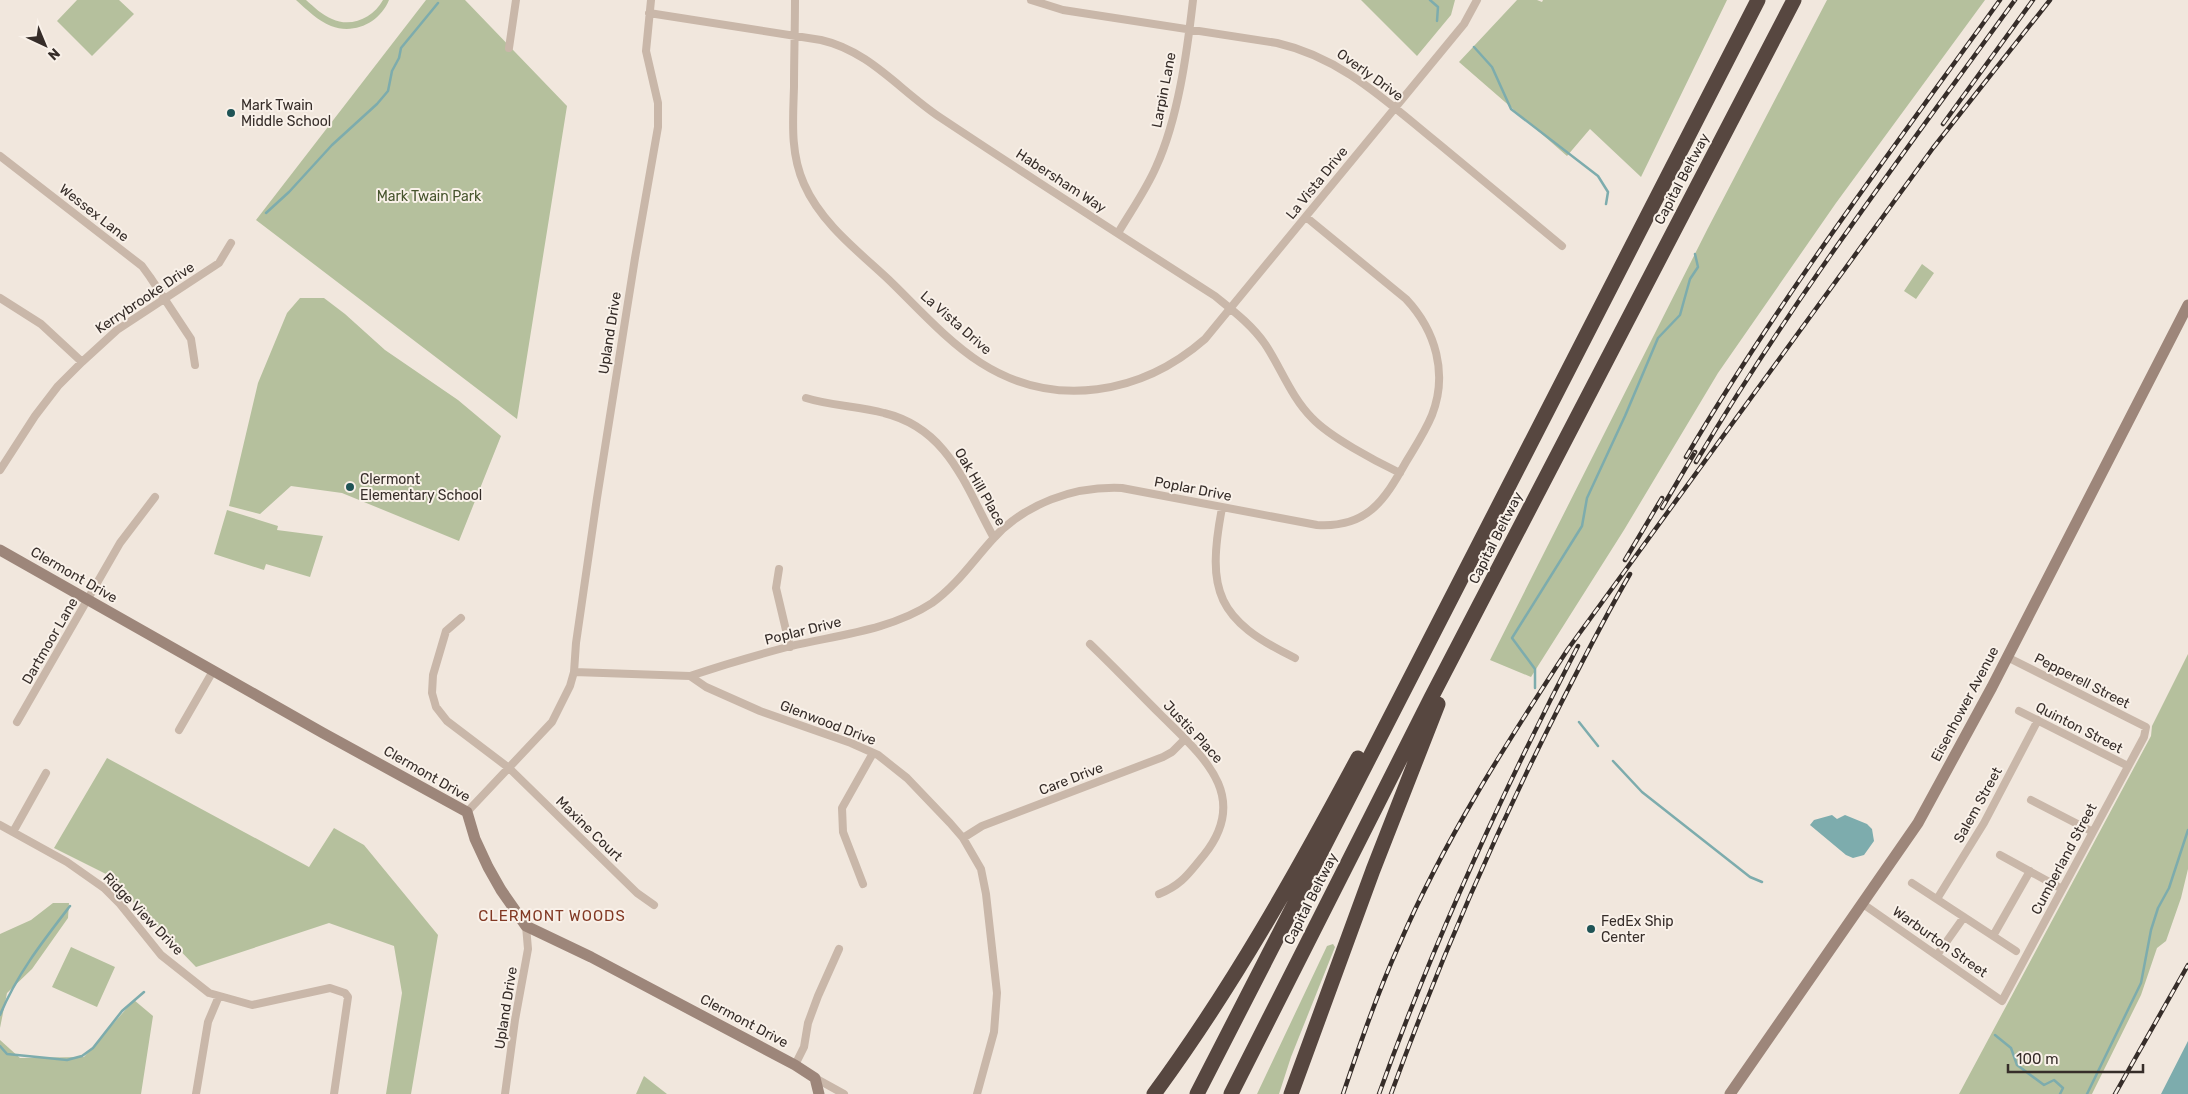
<svg xmlns="http://www.w3.org/2000/svg" width="2188" height="1094" font-family="Rubik,sans-serif">
<rect width="100%" height="100%" fill="#f1e7dd"/>
<path fill="#b5c09d" d="M77 0H119L134 14 92 56 57 21Z
M296 0H306C314 7 322 15 332 19 351 28 373 18 383 0H389C380 22 355 35 331 26 318 21 306 9 296 0Z
M426 0H465L567 106 517 419 256 220Z
M1361 0H1455L1451 15 1417 56Z
M1517 0H1537L1542 2 1543 0H1727L1641 177 1590 129 1567 156 1459 62Z
M1827 0H1985L1836 203 1718 373 1624 530 1531 677 1490 660 1708 228Z
M1922 264 1934 273 1916 299 1904 291Z
M300 298H324L345 314 385 350 458 400 501 436 459 541 342 493 291 486 260 514 229 506 258 383 287 313Z
M227 510 278 526 277 530 323 536 310 577 266 564 264 570 214 554Z
M2188 654V869L2181 898 2166 941 2157 948 2141 995 2092 1094H1959L2151 736 2152 726Z
M107 758 309 867 334 828 364 845 438 935 411 1094H386L402 993 394 946 329 923 196 967 106 874 54 848Z
M53 903H69L68 918 32 969 7 993 0 1028V934L31 920Z
M1333 944 1335 947 1291 1057 1279 1094H1257L1327 946Z
M71 947 115 967 97 1007 52 987Z
M134 1000 153 1016 141 1094H0V1040L20 1058 84 1057Z
M644 1076 667 1094H636Z"/>
<path fill="#7dacad" d="M1832 815 1837 819 1845 815 1867 824 1872 829 1874 841 1864 855 1853 858 1846 855 1810 825 1814 820Z
M2188 1041V1094H2161Z"/>
<g fill="none" stroke-linecap="round" stroke-linejoin="round">
<path stroke="#7dacad" stroke-width="2.5" d="M1430 0 1438 7 1437 21
M1474 47 1492 67 1511 109 1598 176 1608 192 1606 204
M266 213 289 192 332 145 377 104 388 91 392 71 399 58 401 48 438 3
M1535 688V669L1512 638 1582 526 1587 498 1625 416 1658 338 1680 315 1690 279 1698 267 1695 254
M1579 722 1598 746
M1613 761 1642 792 1750 877 1762 882
M0 1015C17 974 43 941 70 906
M1995 1035 2011 1048 2017 1065 2044 1085 2054 1080 2063 1088 2060 1094
M0 1046 7 1054 67 1060 82 1056 93 1048 122 1011 144 992
M2087 1094 2141 983 2151 930 2158 908 2169 888 2188 830"/>
<path stroke="#c9b7a9" stroke-width="8" d="M795 0C795 29 794 58 794 87 793 120 790 153 804 184 821 223 858 251 889 280 918 308 947 341 981 363 1055 410 1142 394 1205 339L1464 24 1477 0
M1031 0 1063 10 1277 43C1343 58 1388 103 1439 144 1480 178 1521 212 1562 246
M649 13 821 40C870 51 900 91 941 118 1031 178 1123 237 1215 296 1232 310 1251 324 1265 344 1281 368 1291 397 1312 418 1330 437 1375 461 1400 473
M509 48 516 0
M0 156 142 266 150 277 191 339 195 365
M1118 233C1131 211 1146 190 1156 167 1178 119 1187 53 1193 0
M0 298 41 324 82 362
M806 398C831 406 859 406 884 413 949 429 965 486 994 538
M0 470 35 416 58 386 82 362 117 330 219 263 231 243
M1222 508C1206 592 1217 620 1295 658
M779 569 776 588 790 647
M461 618 446 631 433 675 432 693 436 707 447 721 509 768 637 893 654 905
M1090 644C1114 667 1137 691 1160 714 1201 755 1252 795 1204 855 1189 873 1182 885 1159 894
M574 672 690 676 706 687 760 711 851 743 878 755 907 778 950 823 963 838 981 869 986 894 997 993 994 1032 977 1094
M690 676C723 665 757 655 791 646 838 635 891 630 932 603 956 586 973 561 992 540 1025 503 1074 486 1122 488L1317 525C1367 528 1384 501 1406 462 1415 447 1425 432 1432 415 1448 374 1436 331 1406 299L1306 217
M2019 711 2128 766
M17 722 120 543 155 497
M179 730 213 671
M2031 800 2093 832
M467 812 552 722 570 686 574 672 576 643 597 498 635 258 658 127V103L646 51 651 0
M0 825 67 862 104 888 120 904 161 955 209 993 252 1005 330 988 345 993 348 997 334 1094
M13 832 46 773
M963 838 982 826 1163 757 1172 752 1185 739
M2000 855 2062 889
M1912 883 2016 951
M863 884 843 832 842 808 873 753
M1937 899 1984 823 2038 720
M1863 904 2002 1001 2144 737 2146 727 2007 657
M1993 936 2030 871
M1937 955 1964 917
M795 1065 804 1047 808 1023 818 996 839 949
M815 1078 844 1094
M196 1094 208 1022 219 996
M505 1094 515 1020 528 949 526 926"/>
<path stroke="#9d867a" stroke-width="11" d="M0 550 323 733 467 812 475 839 488 867 501 890 526 926 591 957 795 1065 815 1078 819 1094
M1730 1094 1918 823 1992 687 2188 305"/>
<path stroke="#574740" stroke-width="15" d="M1154 1094C1232 988 1296 874 1358 758
M1197 1094 1758 0
M1231 1094 1431 698 1794 0
M1291 1094 1373 870 1438 704"/>
<defs>
<path id="rail" d="M1943 124 2033 0
M1686 457C1780 298 1892 150 2000 0
M1696 462C1791 301 1905 152 2015 0
M1662 508 1695 452
M1625 560 1662 498
M1343 1094C1360 1044 1377 994 1399 945 1444 840 1506 744 1568 649L1933 148 2050 0
M1379 1094C1434 940 1503 791 1578 646
M1391 1094C1438 965 1493 838 1555 715 1579 668 1603 620 1630 574
M2115 1094 2188 965"/>
</defs>
<use href="#rail" stroke="#362d29" stroke-width="4.5"/>
<use href="#rail" stroke="#f9f1e9" stroke-width="2.5" stroke-dasharray="8" stroke-linecap="butt"/>
</g>
<g fill="#1f5456" stroke="#f9f1e9" stroke-width="2">
<circle cx="231" cy="113" r="5"/>
<circle cx="350" cy="487" r="5"/>
<circle cx="1591" cy="929" r="5"/>
</g>
<g text-anchor="middle" dominant-baseline="central" stroke-width="4" stroke-linejoin="round" paint-order="stroke">
<g font-size="14" fill="#362d29" stroke="#f9f1e9">
<text transform="translate(1370 75) rotate(36)">Overly Drive</text>
<text transform="translate(1164 90) rotate(-79)">Larpin Lane</text>
<text transform="translate(1682 179) rotate(-62)">Capital Beltway</text>
<text transform="translate(1061 181) rotate(33)">Habersham Way</text>
<text transform="translate(1317 183) rotate(-51)">La Vista Drive</text>
<text transform="translate(94 213) rotate(38)">Wessex Lane</text>
<text transform="translate(145 298) rotate(-34)">Kerrybrooke Drive</text>
<text transform="translate(956 323) rotate(41)">La Vista Drive</text>
<text transform="translate(610 333) rotate(-81)">Upland Drive</text>
<text transform="translate(980 487) rotate(60)">Oak Hill Place</text>
<text transform="translate(1193 489) rotate(11)">Poplar Drive</text>
<text transform="translate(1496 538) rotate(-63)">Capital Beltway</text>
<text transform="translate(74 575) rotate(30)">Clermont Drive</text>
<text transform="translate(803 631) rotate(-14)">Poplar Drive</text>
<text transform="translate(50 641) rotate(-60)">Dartmoor Lane</text>
<text transform="translate(2082 681) rotate(27)">Pepperell Street</text>
<text transform="translate(1965 704) rotate(-62)">Eisenhower Avenue</text>
<text transform="translate(828 723) rotate(21)">Glenwood Drive</text>
<text transform="translate(2079 728) rotate(27)">Quinton Street</text>
<text transform="translate(1193 732) rotate(47)">Justis Place</text>
<text transform="translate(427 774) rotate(30)">Clermont Drive</text>
<text transform="translate(1071 779) rotate(-21)">Care Drive</text>
<text transform="translate(1978 805) rotate(-61)">Salem Street</text>
<text transform="translate(589 829) rotate(44)">Maxine Court</text>
<text transform="translate(2064 859) rotate(-62)">Cumberland Street</text>
<text transform="translate(1311 899) rotate(-63)">Capital Beltway</text>
<text transform="translate(143 914) rotate(46)">Ridge View Drive</text>
<text transform="translate(1940 942) rotate(35)">Warburton Street</text>
<text transform="translate(506 1008) rotate(-81)">Upland Drive</text>
<text transform="translate(744 1021) rotate(28)">Clermont Drive</text>
</g>
<g font-size="14" fill="#362d29" stroke="#f9f1e9" text-anchor="start">
<text x="241" y="105">Mark Twain<tspan x="241" dy="16">Middle School</tspan></text>
<text x="360" y="479">Clermont<tspan x="360" dy="16">Elementary School</tspan></text>
<text x="1601" y="921">FedEx Ship<tspan x="1601" dy="16">Center</tspan></text>
</g>
<g font-size="14" fill="#46542d" stroke="#f9f1e9">
<text x="429" y="196">Mark Twain Park</text>
</g>
<g font-size="15" letter-spacing="1" fill="#823924" stroke="#f9f1e9">
<text x="552" y="916">CLERMONT WOODS</text>
</g>
</g>
<g transform="translate(45 45) rotate(136)" stroke="#f9f1e9" stroke-width="4" paint-order="stroke">
<path d="M0-4L9 19L0 12L-9 19Z" fill="#362d29"/>
<text y="-8" font-size="14" font-weight="bold" text-anchor="middle" fill="#362d29">N</text>
</g>
<path d="M2008 1064v8h135v-8" fill="none" stroke="#362d29" stroke-width="2.5"/>
<text x="2016" y="1064" font-size="15" fill="#362d29" stroke="#f9f1e9" stroke-width="4" paint-order="stroke">100 m</text>
</svg>
